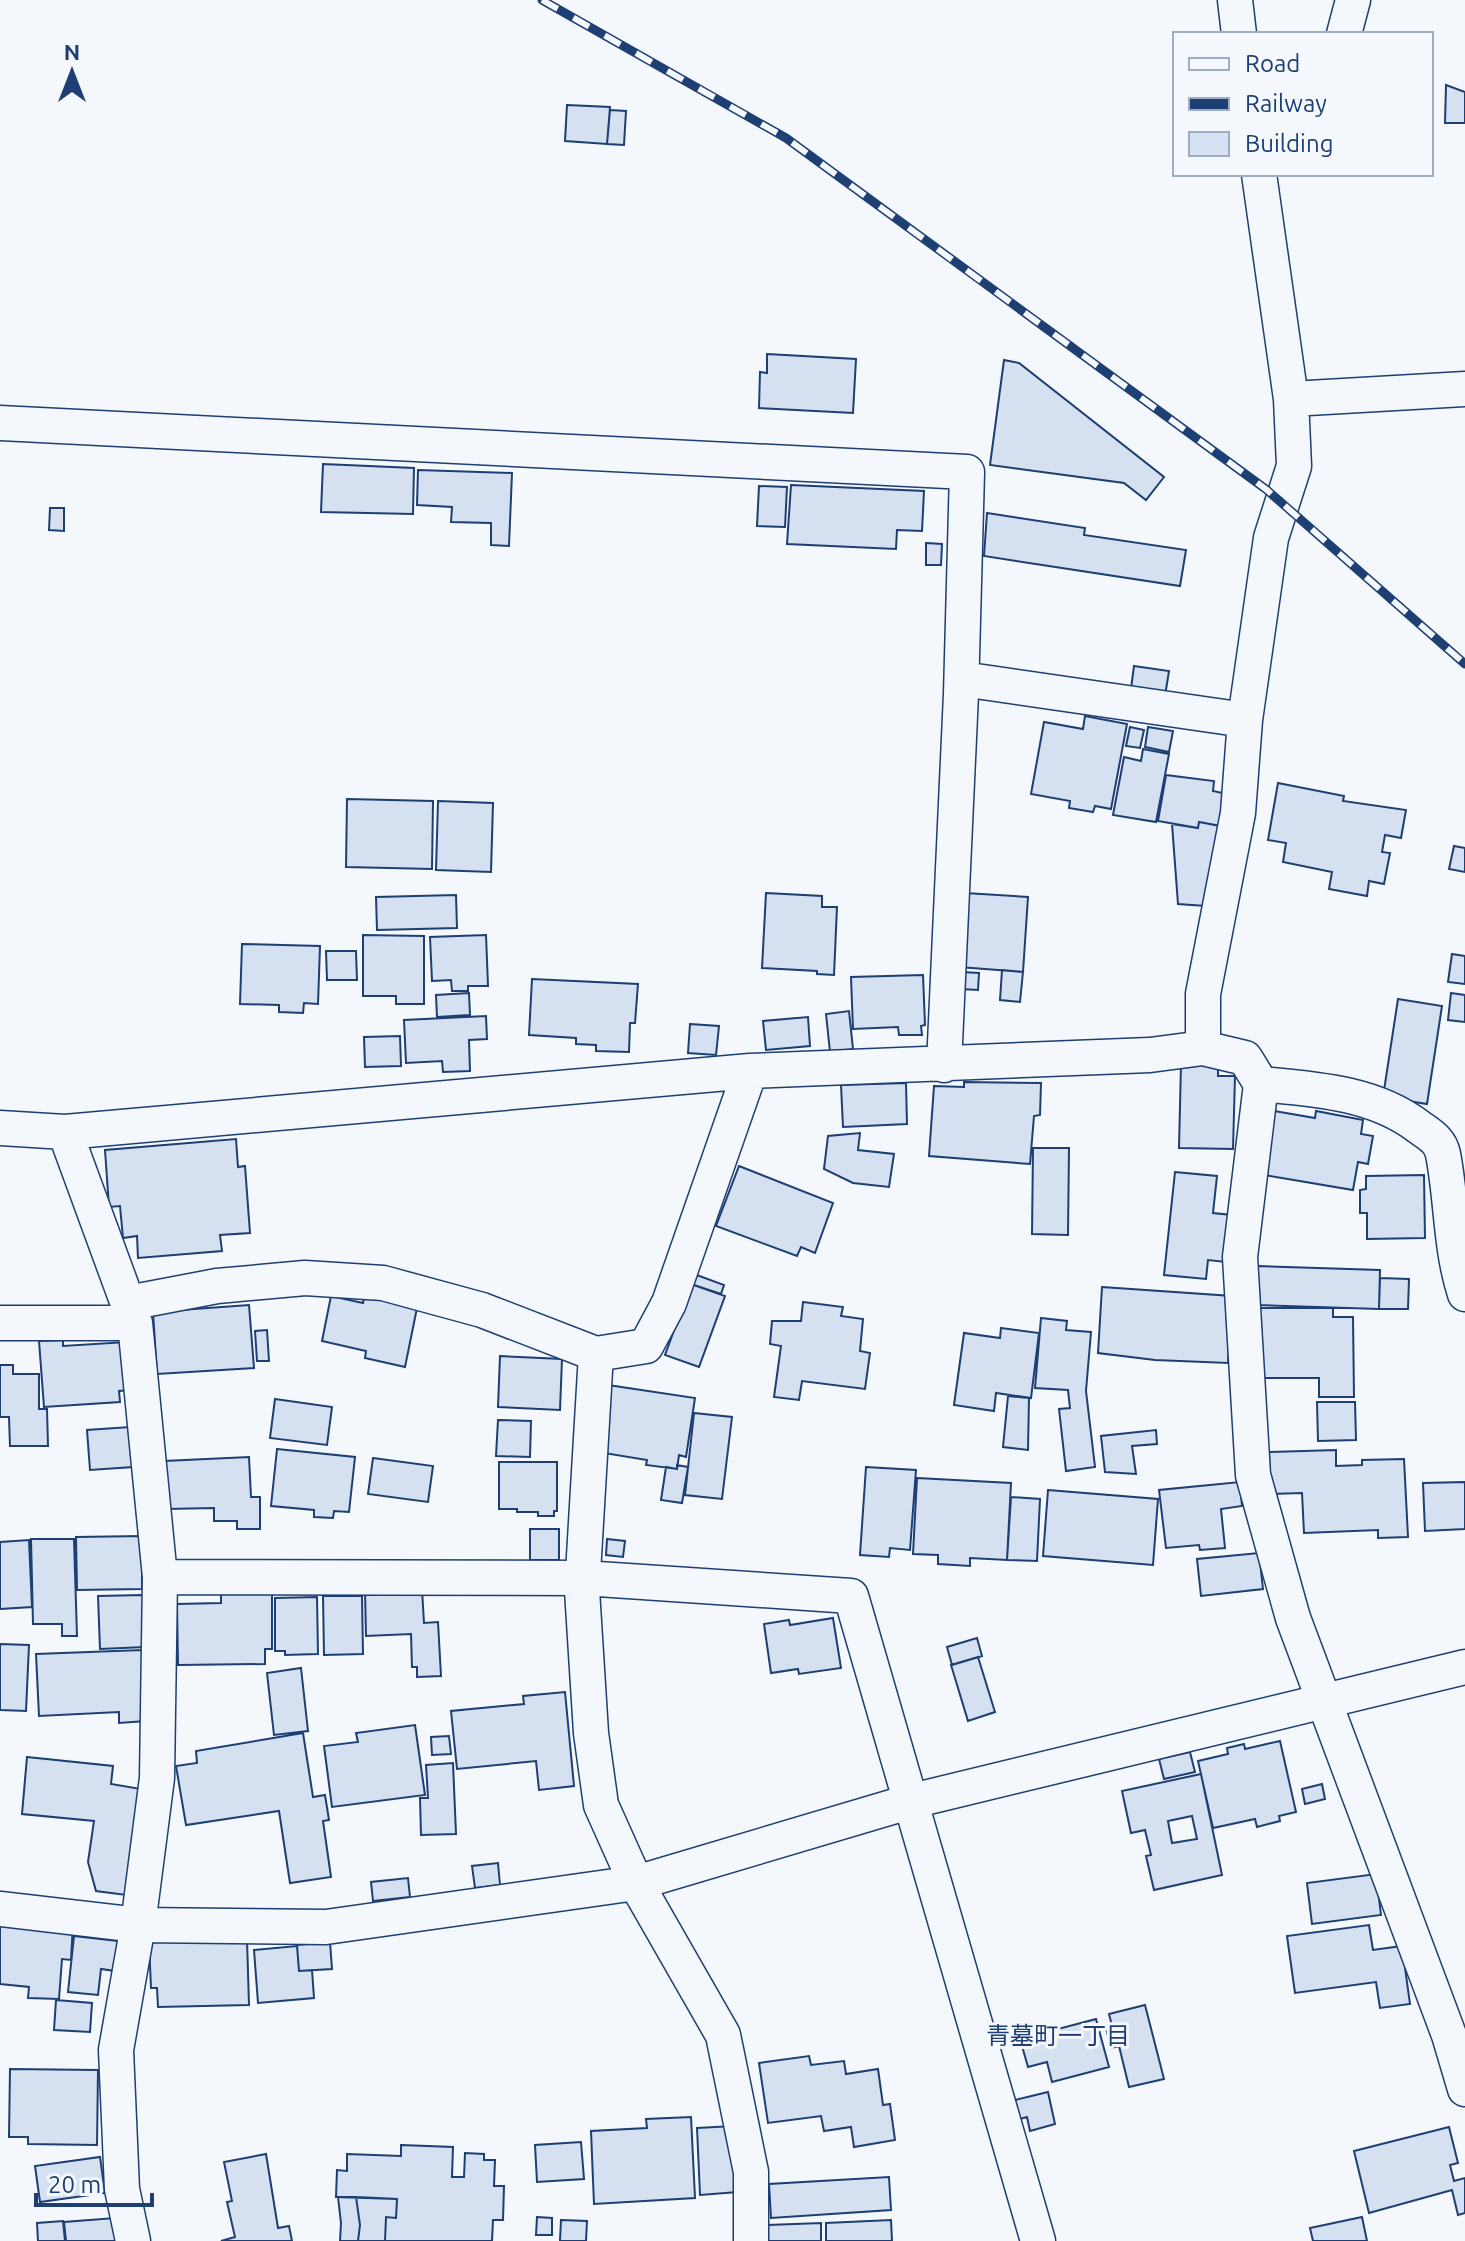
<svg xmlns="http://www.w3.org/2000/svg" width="1465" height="2241" font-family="Ubuntu,'Noto Sans JP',sans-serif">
<rect width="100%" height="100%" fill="#f4f7fb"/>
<path fill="#d5e0f0" stroke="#1d3f73" stroke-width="2" fill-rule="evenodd" d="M1446 85 1465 92V123H1445Z
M567 105 610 107 607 144 565 141Z
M610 110 626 111 624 145 607 144Z
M767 354 856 359 853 413 759 408 760 372 767 373Z
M1004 360 1019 363 1164 477 1146 500 1124 483 990 465Z
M323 464 414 468 413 514 321 512Z
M418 470 512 473 509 546 491 545V523L451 522 452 507 417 505Z
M791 485 924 491 922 531 897 530 896 549 787 544Z
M759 486 787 487 785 527 757 526Z
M50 508H64V531L49 530Z
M987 513 1085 528 1084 535 1186 550 1180 586 984 556Z
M926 543 942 544 941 565H926Z
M1134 666 1169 671 1164 702 1130 696Z
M1085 716 1127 724 1111 809 1095 806 1093 812 1069 808 1070 801 1031 794 1044 722 1083 729Z
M1130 727 1144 730 1140 748 1126 746Z
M1148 727 1173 731 1169 752 1145 747Z
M1143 749 1169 754 1156 822 1113 815 1124 757 1141 761Z
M1166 775 1214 781 1213 791 1227 794 1221 826 1199 822 1198 828 1158 821Z
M1278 783 1344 796 1343 801 1406 810 1401 838 1385 835 1382 852 1390 853 1384 884 1369 881 1367 896 1329 889 1332 872 1283 862 1286 843 1268 840Z
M347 799 433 801 432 869 346 867Z
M438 801 493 803 491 872 436 870Z
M1199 822 1220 826 1206 906 1178 904 1172 824 1198 828Z
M1454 846 1465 848V872L1449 869Z
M766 893 822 896V907H837L834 975 817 974V971L762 968Z
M965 893 1028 897 1023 972 959 967Z
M456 895 457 928 377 930 376 897Z
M363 935 424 936V1004H396V996H363Z
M486 935 488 986H468V991H452L451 980 432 981 430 937Z
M242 944 320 946 318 1004 304 1003 303 1013 279 1012V1005L240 1004Z
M326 951H356L357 980H327Z
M1452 954 1465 956V984L1448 982Z
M1002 970 1023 972 1020 1002 1000 1000Z
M961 972 979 973 978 990 961 989Z
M923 975 925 1025 921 1026 922 1035H899L898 1027 853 1029 851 977Z
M532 979 638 984 635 1023H630L629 1052 596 1051V1045L576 1044V1038L529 1035Z
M469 993 470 1015 437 1017 436 995Z
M1451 993 1465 995V1022L1448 1020Z
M1398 999 1442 1006 1427 1104 1383 1097Z
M849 1011 853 1049 830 1052 826 1014Z
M486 1016 487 1039 469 1040 470 1071 443 1072 442 1061 406 1063 404 1020Z
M808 1017 810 1046 766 1050 763 1021Z
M690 1024 719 1026 716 1055 688 1053Z
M400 1036 401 1066 365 1067 364 1037Z
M1181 1064 1218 1065V1076H1235L1233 1149 1179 1148Z
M964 1082 1041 1083 1040 1115 1034 1116 1030 1164 929 1156 934 1086 964 1087Z
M906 1083 907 1124 843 1127 841 1085Z
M1269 1110 1315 1118 1316 1111 1363 1120 1361 1134 1373 1136 1368 1164 1358 1162 1353 1190 1258 1174Z
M860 1133 858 1150 894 1154 889 1187 853 1183 824 1169 828 1136Z
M236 1139 238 1167 245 1166 250 1233 220 1235 222 1251 138 1258 137 1236 123 1238 120 1206 109 1207 105 1150Z
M1033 1148H1069L1068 1235 1032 1234Z
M739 1166 833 1203 815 1253 801 1247 797 1256 716 1226Z
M1175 1172 1217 1176 1213 1213 1232 1215 1226 1262 1208 1260 1206 1279 1164 1275Z
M1424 1175 1425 1238 1367 1239V1213H1360V1190L1366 1189V1176Z
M1258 1266 1380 1270 1379 1309 1257 1305Z
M694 1274 724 1285 721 1294 691 1284Z
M1380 1278 1409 1279 1408 1309H1379Z
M691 1284 725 1296 699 1367 665 1355Z
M1102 1287 1232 1296 1228 1363 1155 1360 1098 1353Z
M365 1293 418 1303 405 1367 365 1358 366 1351 322 1341 331 1296 363 1303Z
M803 1302 843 1307 841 1316 863 1319 860 1351 870 1353 865 1389 802 1381 799 1400 774 1397 781 1346 770 1344 772 1321H801Z
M249 1305 254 1368 157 1374 153 1312Z
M1257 1308H1333V1317H1353L1354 1397H1319V1378H1257Z
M1041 1318 1067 1321 1066 1330 1091 1332 1086 1391 1095 1467 1066 1471 1059 1409 1070 1408 1068 1390 1035 1388Z
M1001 1328 1039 1333 1031 1398 996 1393 994 1411 954 1405 964 1333 1000 1338Z
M267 1330 269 1361H257L255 1331Z
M63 1340V1346L127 1342 130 1390 119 1391 120 1402 44 1407 39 1341Z
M500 1356 562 1359 560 1410 498 1407Z
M0 1365H13V1374H39V1409H47L48 1446H10L9 1417H0Z
M608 1385 695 1398 686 1457 679 1455 677 1469 646 1465 647 1460 598 1452Z
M1008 1396 1029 1398 1028 1450 1003 1447Z
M275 1399 332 1407 327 1445 270 1438Z
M1317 1402H1355L1356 1440 1318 1441Z
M694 1413 732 1417 722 1499 685 1495Z
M498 1420 531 1421 530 1457 496 1456Z
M130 1427 133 1467 90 1470 87 1430Z
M1156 1430 1157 1444 1132 1446 1136 1474 1105 1472 1101 1436Z
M277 1449 355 1457 349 1512 334 1511 333 1518 314 1517V1510L271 1506Z
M1336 1450V1466L1362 1465V1460L1404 1459 1408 1537 1378 1538V1530L1304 1533 1302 1493 1270 1494 1269 1452Z
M249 1457 251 1497H260V1529H237V1521H214V1508L166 1509 164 1461Z
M373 1458 433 1466 428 1502 368 1494Z
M499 1462H557V1511H554V1516H538V1512H517V1509H499Z
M677 1465 688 1467 682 1503 661 1500 666 1467 677 1469Z
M866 1467 916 1470 910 1550 890 1548 889 1557 860 1555Z
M917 1478 1011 1483 1007 1560 970 1558V1566L938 1564V1555L913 1554Z
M1240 1482 1242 1506 1221 1509 1225 1548 1200 1550 1199 1545 1166 1548 1159 1490Z
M1465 1482V1529L1425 1531 1423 1483Z
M1048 1490 1158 1499 1153 1565 1043 1556Z
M1011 1497 1040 1499 1037 1561 1007 1560Z
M530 1529H559V1560H530Z
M142 1536V1589L77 1590 76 1537Z
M31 1539H74L77 1636H62V1624H33Z
M607 1539 625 1541 623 1557 606 1555Z
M29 1540 32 1607 0 1609V1542Z
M1259 1553 1263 1589 1201 1596 1197 1559Z
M422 1589 424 1623 438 1622 441 1676 417 1677V1667H412L411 1634 366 1636 365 1591Z
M221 1594H272V1649H265V1664L178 1665 177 1604 221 1603Z
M143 1595 145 1647 100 1649 98 1596Z
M323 1596H362L363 1654 324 1655Z
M317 1597 318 1654 285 1655V1651H275V1598Z
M833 1618 841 1668 799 1674 798 1669 771 1673 764 1624 789 1620 790 1625Z
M977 1638 982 1656 952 1665 947 1647Z
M0 1644 29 1645 26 1711 0 1710Z
M142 1650 146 1721 119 1723V1712L39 1716 36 1654Z
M978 1657 995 1712 968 1721 951 1665Z
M301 1668 308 1731 274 1735 267 1673Z
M565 1692 574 1786 539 1790 536 1761 457 1769 451 1711 524 1704 523 1696Z
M415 1725 425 1795 332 1807 324 1746 358 1742 356 1733Z
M303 1733 313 1797 325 1795 329 1820 323 1821 331 1877 290 1883 279 1811 186 1825 176 1766 197 1763 196 1751Z
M449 1736 451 1754 432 1755 431 1737Z
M1280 1741 1296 1812 1279 1816 1280 1821 1257 1827 1255 1819 1213 1828 1198 1761 1228 1754 1227 1748 1244 1744 1245 1749Z
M1190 1752 1195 1772 1164 1779 1159 1759Z
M27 1757 113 1766 111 1784 141 1789 126 1895 96 1891 88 1862 94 1821 22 1814Z
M453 1763 456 1834 421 1835 420 1798H428L426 1765Z
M1201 1774 1222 1875 1154 1890 1146 1856 1151 1855 1145 1830 1131 1833 1122 1791ZM1192 1816 1197 1839 1172 1843 1168 1821Z
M1322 1784 1325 1799 1305 1804 1302 1789Z
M498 1863 500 1885 475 1888 472 1866Z
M1376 1874 1381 1915 1312 1924 1307 1883Z
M408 1878 410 1897 373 1901 371 1882Z
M0 1917 73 1924 71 1960 62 1959 59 1999 28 1998 29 1987 0 1984Z
M1369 1925 1373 1950 1402 1946 1410 2004 1380 2008 1376 1982 1295 1993 1287 1936Z
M74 1936 118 1941 115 1971 101 1969 98 1995 68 1992Z
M247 1939 249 2005 158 2007 157 1988H151L149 1942Z
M330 1942 332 1969 299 1971 297 1945Z
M297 1946 299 1971 312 1970 314 1998 258 2003 254 1950Z
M56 2000 92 2003 90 2032 54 2030Z
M1145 2005 1164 2079 1129 2087 1119 2046 1111 2048 1106 2028 1112 2026 1109 2014Z
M1096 2019 1109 2067 1052 2082 1047 2062 1028 2067 1020 2039Z
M809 2056 811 2065 844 2061 846 2074 878 2069 883 2105 890 2104 895 2140 854 2147 851 2127 824 2131 821 2116 768 2123 759 2063Z
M10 2069 98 2070 97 2145 28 2144V2137H9Z
M1048 2092 1055 2124 1030 2131 1027 2117 1020 2119 1015 2100Z
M691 2117 695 2198 594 2204 591 2131 647 2128 646 2119Z
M734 2126 738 2192 700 2195 697 2128Z
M1449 2127 1458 2163 1450 2165 1454 2181 1465 2178V2213L1458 2215 1452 2190 1369 2213 1354 2151Z
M581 2142 584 2179 537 2182 535 2145Z
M401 2145 453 2147 452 2177H464L465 2153 484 2154V2160H495L494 2186H504L503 2220H493L492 2241H385L386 2217 396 2218 397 2199 336 2197 337 2170 347 2171V2154L401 2156Z
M266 2154 278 2228 289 2226 292 2241H221L235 2237 227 2202 232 2201 224 2162Z
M100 2157 105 2193 40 2202 35 2166Z
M889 2177 891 2210 771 2218 769 2184Z
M338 2197H356L360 2225 358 2241H340L341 2223Z
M356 2197 397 2199 396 2218 386 2217 385 2241H358L360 2225Z
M537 2217 552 2218V2235H536Z
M1362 2217 1367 2241H1313L1310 2228Z
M115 2218 116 2241H66L64 2222Z
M561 2220 587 2221 586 2241H560Z
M891 2220 892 2241H826V2223Z
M63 2221 65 2241H38L37 2223Z
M821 2223V2241H768V2225Z"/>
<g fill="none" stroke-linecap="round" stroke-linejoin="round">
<defs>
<path id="street" d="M1235 0 1239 34
M1344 34 1353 0
M1291 399 1465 389
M0 423 967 472 961 694 944 1065
M962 679 1245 720
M1203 1048V994L1238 813 1245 720 1271 538 1294 466 1291 399 1259 174
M1261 1084 1240 1257 1253 1475 1293 1618 1449 2035 1465 2089
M0 1128 65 1132 750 1071 1150 1055 1203 1048 1245 1058 1261 1084C1316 1089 1375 1093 1419 1127 1430 1135 1440 1140 1443 1154 1452 1200 1450 1248 1465 1294
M65 1132 135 1323 160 1577 157 1778 138 1925 116 2050 122 2189 133 2241
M128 1303 217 1286 305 1278 383 1283 482 1310 596 1354 646 1346 669 1303 750 1071
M0 1323H135
M596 1354 582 1590 591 1733 601 1805 636 1883 723 2035 751 2172V2241
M160 1577 583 1578 851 1596 1038 2241
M0 1909 138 1925 326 1927 636 1883 912 1801 1465 1667"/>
</defs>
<use href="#street" stroke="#1d3f73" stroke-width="37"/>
<use href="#street" stroke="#f4f7fb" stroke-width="34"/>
<defs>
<path id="rail" d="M542 0 786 138 1267 490 1465 664"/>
</defs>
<use href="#rail" stroke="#1d3f73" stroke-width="9"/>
<use href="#rail" stroke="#f4f7fb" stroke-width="6" stroke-dasharray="18" stroke-linecap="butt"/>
</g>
<g text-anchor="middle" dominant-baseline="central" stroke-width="6" stroke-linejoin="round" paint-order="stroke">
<g font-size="24" fill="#1d3f73" stroke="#f4f7fb">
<text x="1058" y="2035">青墓町一丁目</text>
</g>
</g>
<rect x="1173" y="32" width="260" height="144" fill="#f4f7fb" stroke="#9eadc5" stroke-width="2"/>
<rect x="1189" y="58" width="40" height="12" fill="#f4f7fb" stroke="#9eadc5" stroke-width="2"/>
<text x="1245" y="72" font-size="24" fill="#1d3f73">Road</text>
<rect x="1189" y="98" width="40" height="12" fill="#1d3f73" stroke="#9eadc5" stroke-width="2"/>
<text x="1245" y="112" font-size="24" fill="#1d3f73">Railway</text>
<rect x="1189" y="132" width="40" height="24" fill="#d5e0f0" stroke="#9eadc5" stroke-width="2"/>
<text x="1245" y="152" font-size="24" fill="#1d3f73">Building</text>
<g transform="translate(72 72)" stroke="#f4f7fb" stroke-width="6" paint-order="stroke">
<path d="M0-6L14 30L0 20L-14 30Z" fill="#1d3f73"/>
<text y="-12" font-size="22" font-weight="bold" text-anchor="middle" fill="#1d3f73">N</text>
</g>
<path d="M36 2193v12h116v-12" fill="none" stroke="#1d3f73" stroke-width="4"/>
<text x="48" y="2193" font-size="24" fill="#1d3f73" stroke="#f4f7fb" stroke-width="6" paint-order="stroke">20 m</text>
</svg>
